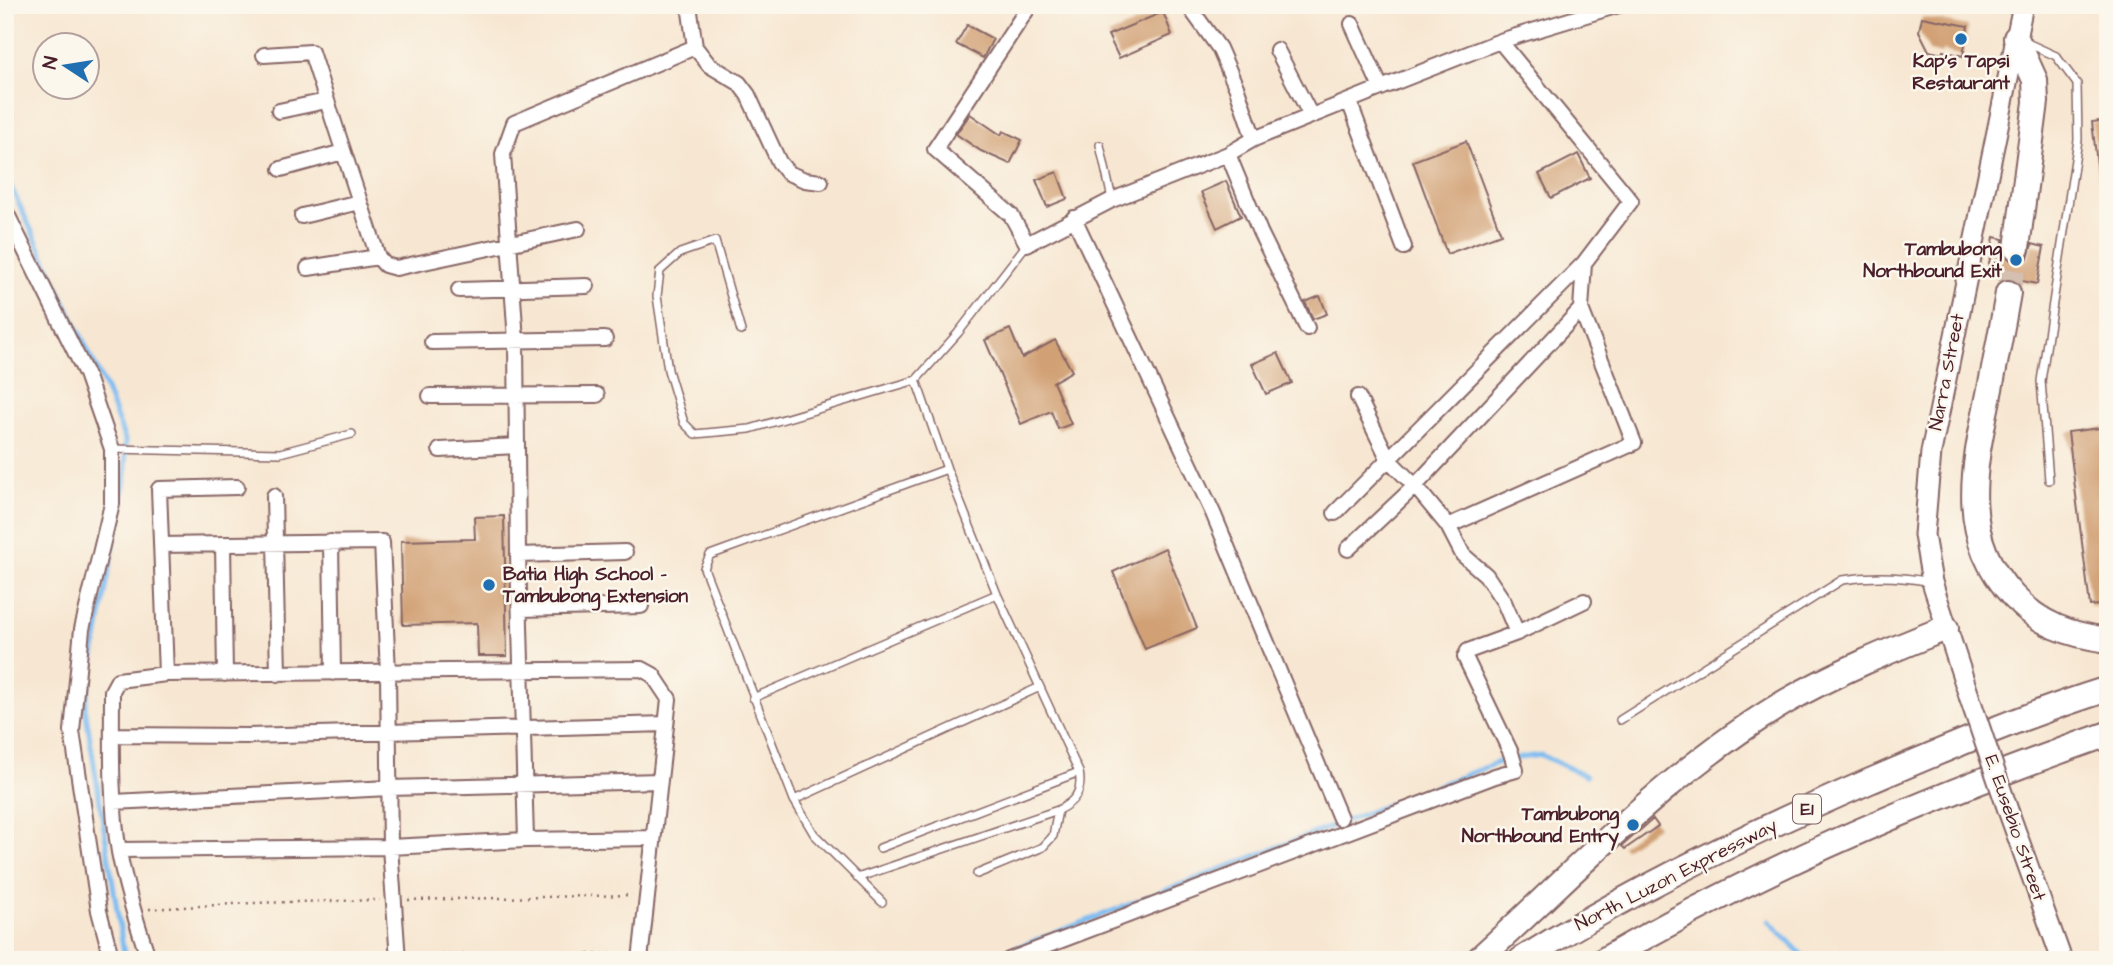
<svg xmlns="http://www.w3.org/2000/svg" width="2113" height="965" font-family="'Architects Daughter',sans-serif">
<rect width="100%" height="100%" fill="#fbf7ec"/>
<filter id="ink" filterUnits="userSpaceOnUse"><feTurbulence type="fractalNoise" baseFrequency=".0143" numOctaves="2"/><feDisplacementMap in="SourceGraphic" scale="14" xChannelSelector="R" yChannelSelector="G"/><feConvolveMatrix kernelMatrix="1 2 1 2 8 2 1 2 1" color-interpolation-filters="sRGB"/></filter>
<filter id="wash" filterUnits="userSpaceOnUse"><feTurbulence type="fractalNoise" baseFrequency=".00686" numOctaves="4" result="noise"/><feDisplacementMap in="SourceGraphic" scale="28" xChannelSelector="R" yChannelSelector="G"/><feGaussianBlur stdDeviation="1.57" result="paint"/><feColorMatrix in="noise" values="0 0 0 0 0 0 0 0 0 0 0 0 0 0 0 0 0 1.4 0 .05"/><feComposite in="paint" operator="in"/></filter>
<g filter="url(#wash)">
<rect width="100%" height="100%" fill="#f7e7d2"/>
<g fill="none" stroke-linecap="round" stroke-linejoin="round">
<path stroke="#7dbcf1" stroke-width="5" d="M5 174 105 387 125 440 126 474 85 707 125 960
M1769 921 1807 960
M985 960 1504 760 1541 755 1586 776"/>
</g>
<g id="blocks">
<path fill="#d1a074" d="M1163 12 1172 35 1119 58 1108 35Z
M1922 17 1968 26 1963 56 1943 51 1942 54 1929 51 1919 31Z
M967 25 993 39 983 58 956 44Z
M970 114 1001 135 1003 131 1022 140 1010 164 981 151 956 134Z
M2108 120V179L2099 180 2092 122Z
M1466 141 1501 234 1447 254 1413 161Z
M1578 154 1590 178 1551 198 1539 174Z
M1057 172 1067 199 1047 207 1036 180Z
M1226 181 1241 216 1217 228 1201 192Z
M1994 237 2003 239 2004 254 2014 263 2022 262 2028 258 2032 244 2044 247 2037 284 1987 274Z
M1320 296 1327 314 1313 319 1305 302Z
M1010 329 1022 358 1055 340 1072 371 1053 382 1071 424 1058 429 1051 411 1021 424 985 340Z
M1278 353 1292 383 1266 394 1252 364Z
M2108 427V604L2090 606 2068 432Z
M504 516 507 656H478L477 623 403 625 401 541 475 539 474 517Z
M1165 548 1197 628 1145 649 1113 572Z
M1653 819 1658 826 1625 849 1622 846Z"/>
</g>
</g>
<g filter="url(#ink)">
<use href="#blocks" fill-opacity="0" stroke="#876565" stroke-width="2"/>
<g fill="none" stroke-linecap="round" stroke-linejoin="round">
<path stroke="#d4bfb1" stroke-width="24" stroke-dasharray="24 12" stroke-linecap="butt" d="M2008 293 2017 248"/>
<defs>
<path id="service" d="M2025 42 2056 56 2077 84 2078 140 2041 381 2049 480
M1100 145 1112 199
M741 331 715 241 680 253 660 271 657 296 668 370 684 423 695 434 750 429 916 380 958 333 1027 244
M112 449 280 453 352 434
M947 469 710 555 704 568 794 800 1040 687
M753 698 997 594
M1620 720 1842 580C1873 575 1900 576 1931 582
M794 800 814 834 882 902
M880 848 1079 772 997 594 947 469 916 380
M977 874 1043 847 1053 836 1058 810
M857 878 1058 810C1075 802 1083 791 1079 772"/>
<path id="minor" d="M1030 5 935 149 1011 215 1027 244 1112 200 1228 154 1254 139 1381 88 1500 41 1619 5
M1188 5 1219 48 1237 89 1254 139
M1352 24 1381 88
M695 47 709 65 739 83 748 95 779 162 788 173 805 180 821 182
M1277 50 1311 116
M264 55 311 52 378 257 385 265 396 268 578 229
M1349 101 1404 247
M279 111 326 101
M1228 154 1260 232 1307 328
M281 169 343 152
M5 210 86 374 112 449V504L82 629 72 731 99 911 112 960
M302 216 359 202
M1074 218 1213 513 1340 818
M308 268 378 257
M459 290 587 286
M432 342 605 339
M430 396 597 395
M1358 397 1389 460 1415 486 1448 526 1463 555 1486 575 1504 602 1517 633
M440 450 517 446
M274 496 278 674
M1335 513 1584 263 1631 201 1500 41
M1448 526 1634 443 1581 309
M331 542 333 673
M223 544 225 674
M161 545 382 542 388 673 390 847 398 960
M1348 549 1415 486 1581 309 1584 263
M518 555 625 552
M520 609 641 606
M166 674 159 489 237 487
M112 735 248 736 666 724
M114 802 389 788 660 781
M526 840 518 555 516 341 503 154 514 123 695 47 689 5
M119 850 390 847 526 840 653 838
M149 960C137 924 126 889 119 852 110 799 112 744 112 691L118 680 166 674 642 669 653 675 669 699 640 960
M1009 960 1495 776 1516 770 1511 753 1465 657 1468 651 1517 633 1584 601"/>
<path id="secondary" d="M1969 696 1932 582 1924 535 1931 452 2023 5
M2009 813 2062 960"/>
<path id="motorway" d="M2016 38 2035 80 2036 102 2017 248
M2008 293C2002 328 1995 364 1988 399 1973 470 1958 537 2013 596 2040 625 2070 635 2108 640
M1478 960C1577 870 1671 769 1787 701 1837 672 1891 650 1946 628
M1521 960C1632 890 1750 833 1870 781 1948 748 2027 714 2108 689
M1604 960C1763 867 1934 795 2108 734"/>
</defs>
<use href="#service" stroke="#876565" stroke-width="10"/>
<use href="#minor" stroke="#876565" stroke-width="18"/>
<use href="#secondary" stroke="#876565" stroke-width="23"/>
<use href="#motorway" stroke="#876565" stroke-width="28"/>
<path stroke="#876565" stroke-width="2.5" stroke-dasharray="2 5" stroke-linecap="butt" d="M408 900 632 895
M149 909 251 903 380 900
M413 955 624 954
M242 960 382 956"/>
<use href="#service" stroke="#fff" stroke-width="7"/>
<use href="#minor" stroke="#fff" stroke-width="14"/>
<use href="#secondary" stroke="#fff" stroke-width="19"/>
<use href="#motorway" stroke="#fff" stroke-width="24"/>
<defs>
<path id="secondary-bridge" d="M1969 696 2009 813"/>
</defs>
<use href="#secondary-bridge" stroke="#876565" stroke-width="23" stroke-linecap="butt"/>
<use href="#secondary-bridge" stroke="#fff" stroke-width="19"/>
</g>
</g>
<g fill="#1f6fb2" stroke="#fbf7ec" stroke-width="2.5">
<circle cx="1961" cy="39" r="7"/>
<circle cx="2016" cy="260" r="7"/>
<circle cx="489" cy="585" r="7"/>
<circle cx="1633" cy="825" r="7"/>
</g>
<g text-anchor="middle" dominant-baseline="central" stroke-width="5" stroke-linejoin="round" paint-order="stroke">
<rect fill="#fbf7ec" stroke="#7f6065" stroke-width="2" x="1793" y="794.5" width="28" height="29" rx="5"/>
<g font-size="18" font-weight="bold" fill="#4a1f2b">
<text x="1807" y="809">E1</text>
</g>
<g font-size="19" font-weight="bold" fill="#4a1f2b" stroke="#fbf7ec" text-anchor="end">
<text x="1961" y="61" text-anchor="middle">Kap's Tapsi<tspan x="1961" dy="22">Restaurant</tspan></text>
<text x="2002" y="249">Tambubong<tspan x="2002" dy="22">Northbound Exit</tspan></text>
<text x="503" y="574" text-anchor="start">Batia High School -<tspan x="503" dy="22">Tambubong Extension</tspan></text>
<text x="1619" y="814">Tambubong<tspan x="1619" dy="22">Northbound Entry</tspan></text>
</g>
<g font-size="19" fill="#4a1f2b" stroke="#fbf7ec">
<text transform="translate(1947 372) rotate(-79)">Narra Street</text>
<text transform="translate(2015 828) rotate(71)">E. Eusebio Street</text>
<text transform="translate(1676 875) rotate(-27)">North Luzon Expressway</text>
</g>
</g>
<rect width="2113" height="965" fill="none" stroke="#fbf7ec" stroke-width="28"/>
<g transform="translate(66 66) rotate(282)"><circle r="33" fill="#fbf7ec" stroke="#b4a19f" stroke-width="2"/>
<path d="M0-5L12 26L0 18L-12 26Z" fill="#1f6fb2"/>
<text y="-10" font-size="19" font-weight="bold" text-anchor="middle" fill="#4a1f2b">N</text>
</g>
</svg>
